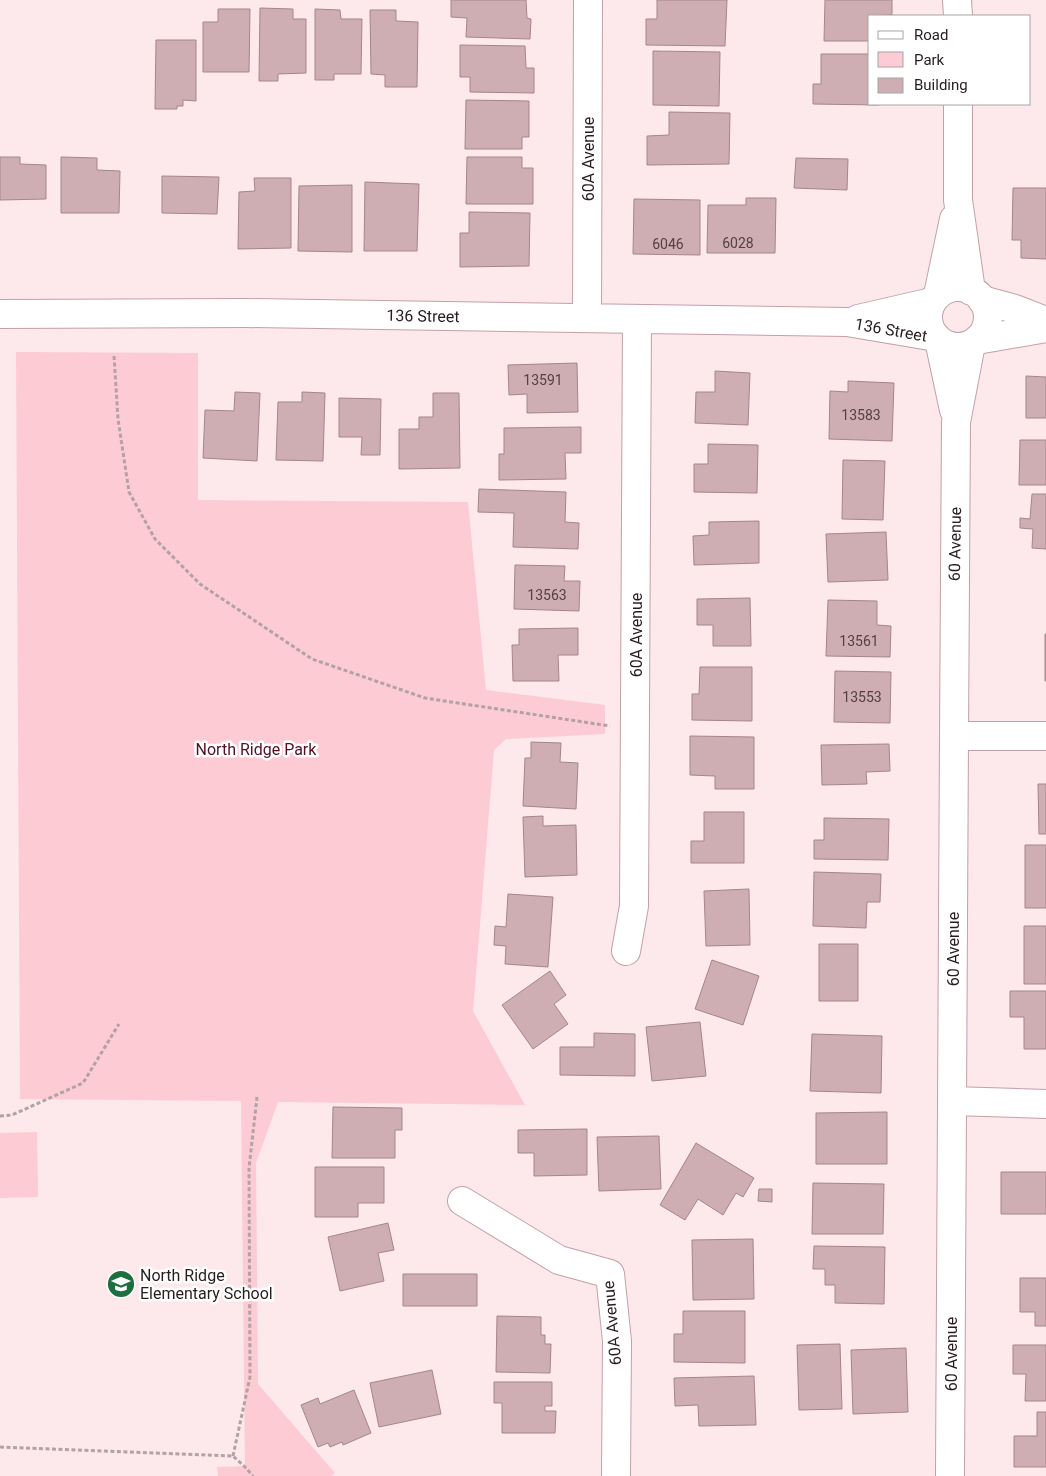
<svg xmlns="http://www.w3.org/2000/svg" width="1046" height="1476" font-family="Roboto,sans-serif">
<rect width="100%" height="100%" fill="#fde8eb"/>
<path fill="#fccbd3" d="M16 352 198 353V500L468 502 486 690 605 705V734L506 739 494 750 473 1011 525 1105 278 1102 256 1163 258 1384 335 1473 331 1476H218L217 1467 245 1466 241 1101 20 1099Z
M37 1132 38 1197 0 1198V1133Z"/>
<path fill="#cfaeb3" stroke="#a4858a" d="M451 0H526L527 18 531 19 530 39 466 37 467 18 451 17Z
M657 0H727L725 46 646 45V19H657Z
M825 0H892V15L870 16V41H824Z
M260 8 293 9V19H306V73L278 74V81H259Z
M218 9H250L249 72H203V22H218Z
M315 9 340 10 341 19H362L361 74H334V80H315Z
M370 10H396V21L418 22 417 87H385V75L371 74Z
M156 40H196V101L183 100V106H177V109H155Z
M460 45 525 46 526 68H534V93L470 92V77H460Z
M653 51 720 52 719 106 653 105Z
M821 54H870V104H879V105L813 104V84H821Z
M466 100 529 101V137H522V149H465Z
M669 112 730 113 729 164 647 165V136L669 135Z
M0 157H20V164L46 165V199L0 200Z
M61 157 97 158V170L120 171 119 213H61Z
M467 157H522V168H533V204H466Z
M796 158 848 159 847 190 794 188Z
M162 176 219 177 217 214 162 213Z
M254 178H291V248L238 249 239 192 255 191Z
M365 182 419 184 417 251H364Z
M352 185V252L298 251 299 186Z
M1013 188H1046V259L1021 258V240H1012Z
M746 198H776L775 253H707L708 205H746Z
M634 199 700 200V255L633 254Z
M469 212 530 213 529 266 460 267V233H469Z
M577 363 578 412 527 413V394L509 395 508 365Z
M715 371 750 373 748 425 695 423 696 392H715Z
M1026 376 1046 377V418H1026Z
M848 381 894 383 892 441 829 439 830 391 848 392Z
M235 392 260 393 257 461 203 458 205 410 234 411Z
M302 392 325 393 323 461 276 460 278 402H302Z
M433 393H459L460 468 399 469V429H419V417H433Z
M339 398 381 399 380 455H361L362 437H339Z
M581 427V453H565L566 479 499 480V454H504V428Z
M1020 440H1046V485H1019Z
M708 444 758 445 757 493 694 492V464H708Z
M843 460 885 461 883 520 842 519Z
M479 489 566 492 565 522 579 523 578 549 513 547 514 513 478 512Z
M1032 494H1046V549L1032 548 1033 529 1020 528V518L1030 519Z
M759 521V563L694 565 693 536 709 535V522Z
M886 532 888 580 828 582 826 534Z
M515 565 565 566 564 581H580L579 611 514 609Z
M750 598 751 646H713V625H697V599Z
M828 600 877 601V625L891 626 890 657 826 656Z
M578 628V655H558L559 681H513L512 645H519V629Z
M1045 634H1046V681H1045Z
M700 667H752V721L692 720V694H699Z
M835 671 891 672 890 723 834 722Z
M690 736 754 737V789H715V776L690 775Z
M531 742 561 743 560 762 578 763 576 809 523 806 525 758H531Z
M889 744 890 771 866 772 867 784 822 785 821 745Z
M1038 784H1046V834H1039Z
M704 812H744V863H691V841H704Z
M543 816V826L576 825 577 875 525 877 523 817Z
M824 818 889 819 888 860 814 859V840H824Z
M1025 845H1046V908H1025Z
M814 872 881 874 880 902H867L866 928 813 926Z
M749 889 750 945 706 946 704 891Z
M508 894 553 897 548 967 505 964 506 946 494 945 495 926 506 927Z
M1024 926H1046V984H1024Z
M819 944H858V1001H819Z
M712 960 759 976 743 1025 695 1009Z
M550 971 566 995 554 1004 568 1024 533 1049 502 1005Z
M1010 991H1046V1049H1024V1017H1010Z
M700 1022 706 1076 652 1081 646 1027Z
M594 1033 635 1034V1076L560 1075V1047H594Z
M812 1034 882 1036 881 1093 810 1091Z
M333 1107 402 1108V1130H395V1158H332Z
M887 1112V1164H816V1113Z
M587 1129V1175L534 1176V1153H518V1130Z
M659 1136 661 1189 599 1191 597 1137Z
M696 1143 754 1178 743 1197 736 1193 723 1215 698 1199 685 1220 660 1205Z
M315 1167H384V1203H358V1217H315Z
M1001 1172H1046V1214H1001Z
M813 1183 884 1184 883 1234H812Z
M759 1189H772V1202L758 1201Z
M388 1223 394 1250 378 1253 384 1281 340 1291 328 1237Z
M753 1239 754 1299 693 1300 692 1240Z
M814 1246 885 1247 884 1304 835 1303V1285H825V1269H813Z
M403 1274H477V1306H403Z
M1020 1278H1046V1326H1035V1312H1020Z
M683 1311H745V1363L674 1362V1334H683Z
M497 1316 541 1317V1335H545V1344H551L550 1373 496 1372Z
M840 1344 842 1409 799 1410 797 1345Z
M1013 1345H1046V1401H1025L1026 1374H1013Z
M906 1348 908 1412 853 1414 851 1350Z
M432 1370 441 1414 379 1427 370 1383Z
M754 1376 756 1425 699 1426 698 1405 675 1406 674 1378Z
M494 1382H552V1406H545V1411H556L555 1433H502V1403H494Z
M354 1390 371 1433 343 1445 342 1442 330 1447 328 1443 318 1447 301 1405 318 1398 320 1404Z
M1037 1412H1046V1467H1014V1436H1037Z"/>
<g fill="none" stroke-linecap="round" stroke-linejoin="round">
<defs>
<path id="minor" d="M982 300 1015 309 1046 321
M0 314 246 313 847 322 936 337
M587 318 588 0
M858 319 932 302
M977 340 1046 328
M954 736H1046
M626 951 634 906 637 319
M952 1101 1046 1104
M462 1201 559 1260 610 1274 617 1341 616 1476"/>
<path id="tertiary" d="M957 0 958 16
M958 104V200L971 291
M928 317a30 30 0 1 1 60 0a30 30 0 1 1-60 0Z
M938 295 954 219
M939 340 954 410
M950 1476 954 736 956 422 971 344"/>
</defs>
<use href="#minor" stroke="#c1a1a6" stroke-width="30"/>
<use href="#tertiary" stroke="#c1a1a6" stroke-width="30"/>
<path stroke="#b3a2a4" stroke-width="3" stroke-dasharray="4 2.5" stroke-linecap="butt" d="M114 356 118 419 129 492 155 539 200 584 312 659 425 698 610 726
M0 1116 12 1115 83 1083 119 1024
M0 1447 233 1456 245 1467 253 1476
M233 1456 250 1377 249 1168 257 1097"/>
<use href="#minor" stroke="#fff" stroke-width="28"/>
<use href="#tertiary" stroke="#fff" stroke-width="28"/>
</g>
<defs>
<symbol id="school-disc" viewBox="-11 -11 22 22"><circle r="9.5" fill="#1d6f3f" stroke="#fff"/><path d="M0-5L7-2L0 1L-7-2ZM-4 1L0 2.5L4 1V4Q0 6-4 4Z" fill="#fff"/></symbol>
</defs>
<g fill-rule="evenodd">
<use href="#school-disc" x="105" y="1268" width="32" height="32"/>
</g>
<g text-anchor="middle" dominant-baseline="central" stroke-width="5" stroke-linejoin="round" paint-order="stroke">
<g font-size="14" fill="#524043">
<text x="738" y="243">6028</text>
<text x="668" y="244">6046</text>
<text x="543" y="380">13591</text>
<text x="861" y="415">13583</text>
<text x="547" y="595">13563</text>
<text x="859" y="641">13561</text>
<text x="862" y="697">13553</text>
</g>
<g font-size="16" fill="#281c1e" stroke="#fff">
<text transform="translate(588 159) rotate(-90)">60A Avenue</text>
<text transform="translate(423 316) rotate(1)">136 Street</text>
<text transform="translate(891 330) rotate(10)">136 Street</text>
<text transform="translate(955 544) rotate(-89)">60 Avenue</text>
<text transform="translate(636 635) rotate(-90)">60A Avenue</text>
<text transform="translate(953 949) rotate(-90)">60 Avenue</text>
<text transform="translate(612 1323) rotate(-95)">60A Avenue</text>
<text transform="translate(951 1354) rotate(-90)">60 Avenue</text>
</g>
<g font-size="16" fill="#531024" stroke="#fff">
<text x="256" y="749">North Ridge Park</text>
</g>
<g font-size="16" fill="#281c1e" stroke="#fff" text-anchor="start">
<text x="140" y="1275">North Ridge<tspan x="140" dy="18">Elementary School</tspan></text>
</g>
</g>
<rect x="868" y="15" width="162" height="90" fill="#ffffff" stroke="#a9a4a5"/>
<rect x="878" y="31" width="25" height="8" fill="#ffffff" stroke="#a9a4a5"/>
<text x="914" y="40" font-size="15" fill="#281c1e">Road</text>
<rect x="878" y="52" width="25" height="15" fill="#fccbd3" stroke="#a9a4a5"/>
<text x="914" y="65" font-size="15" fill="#281c1e">Park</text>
<rect x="878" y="78" width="25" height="15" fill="#cfaeb3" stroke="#a9a4a5"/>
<text x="914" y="90" font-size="15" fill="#281c1e">Building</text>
</svg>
